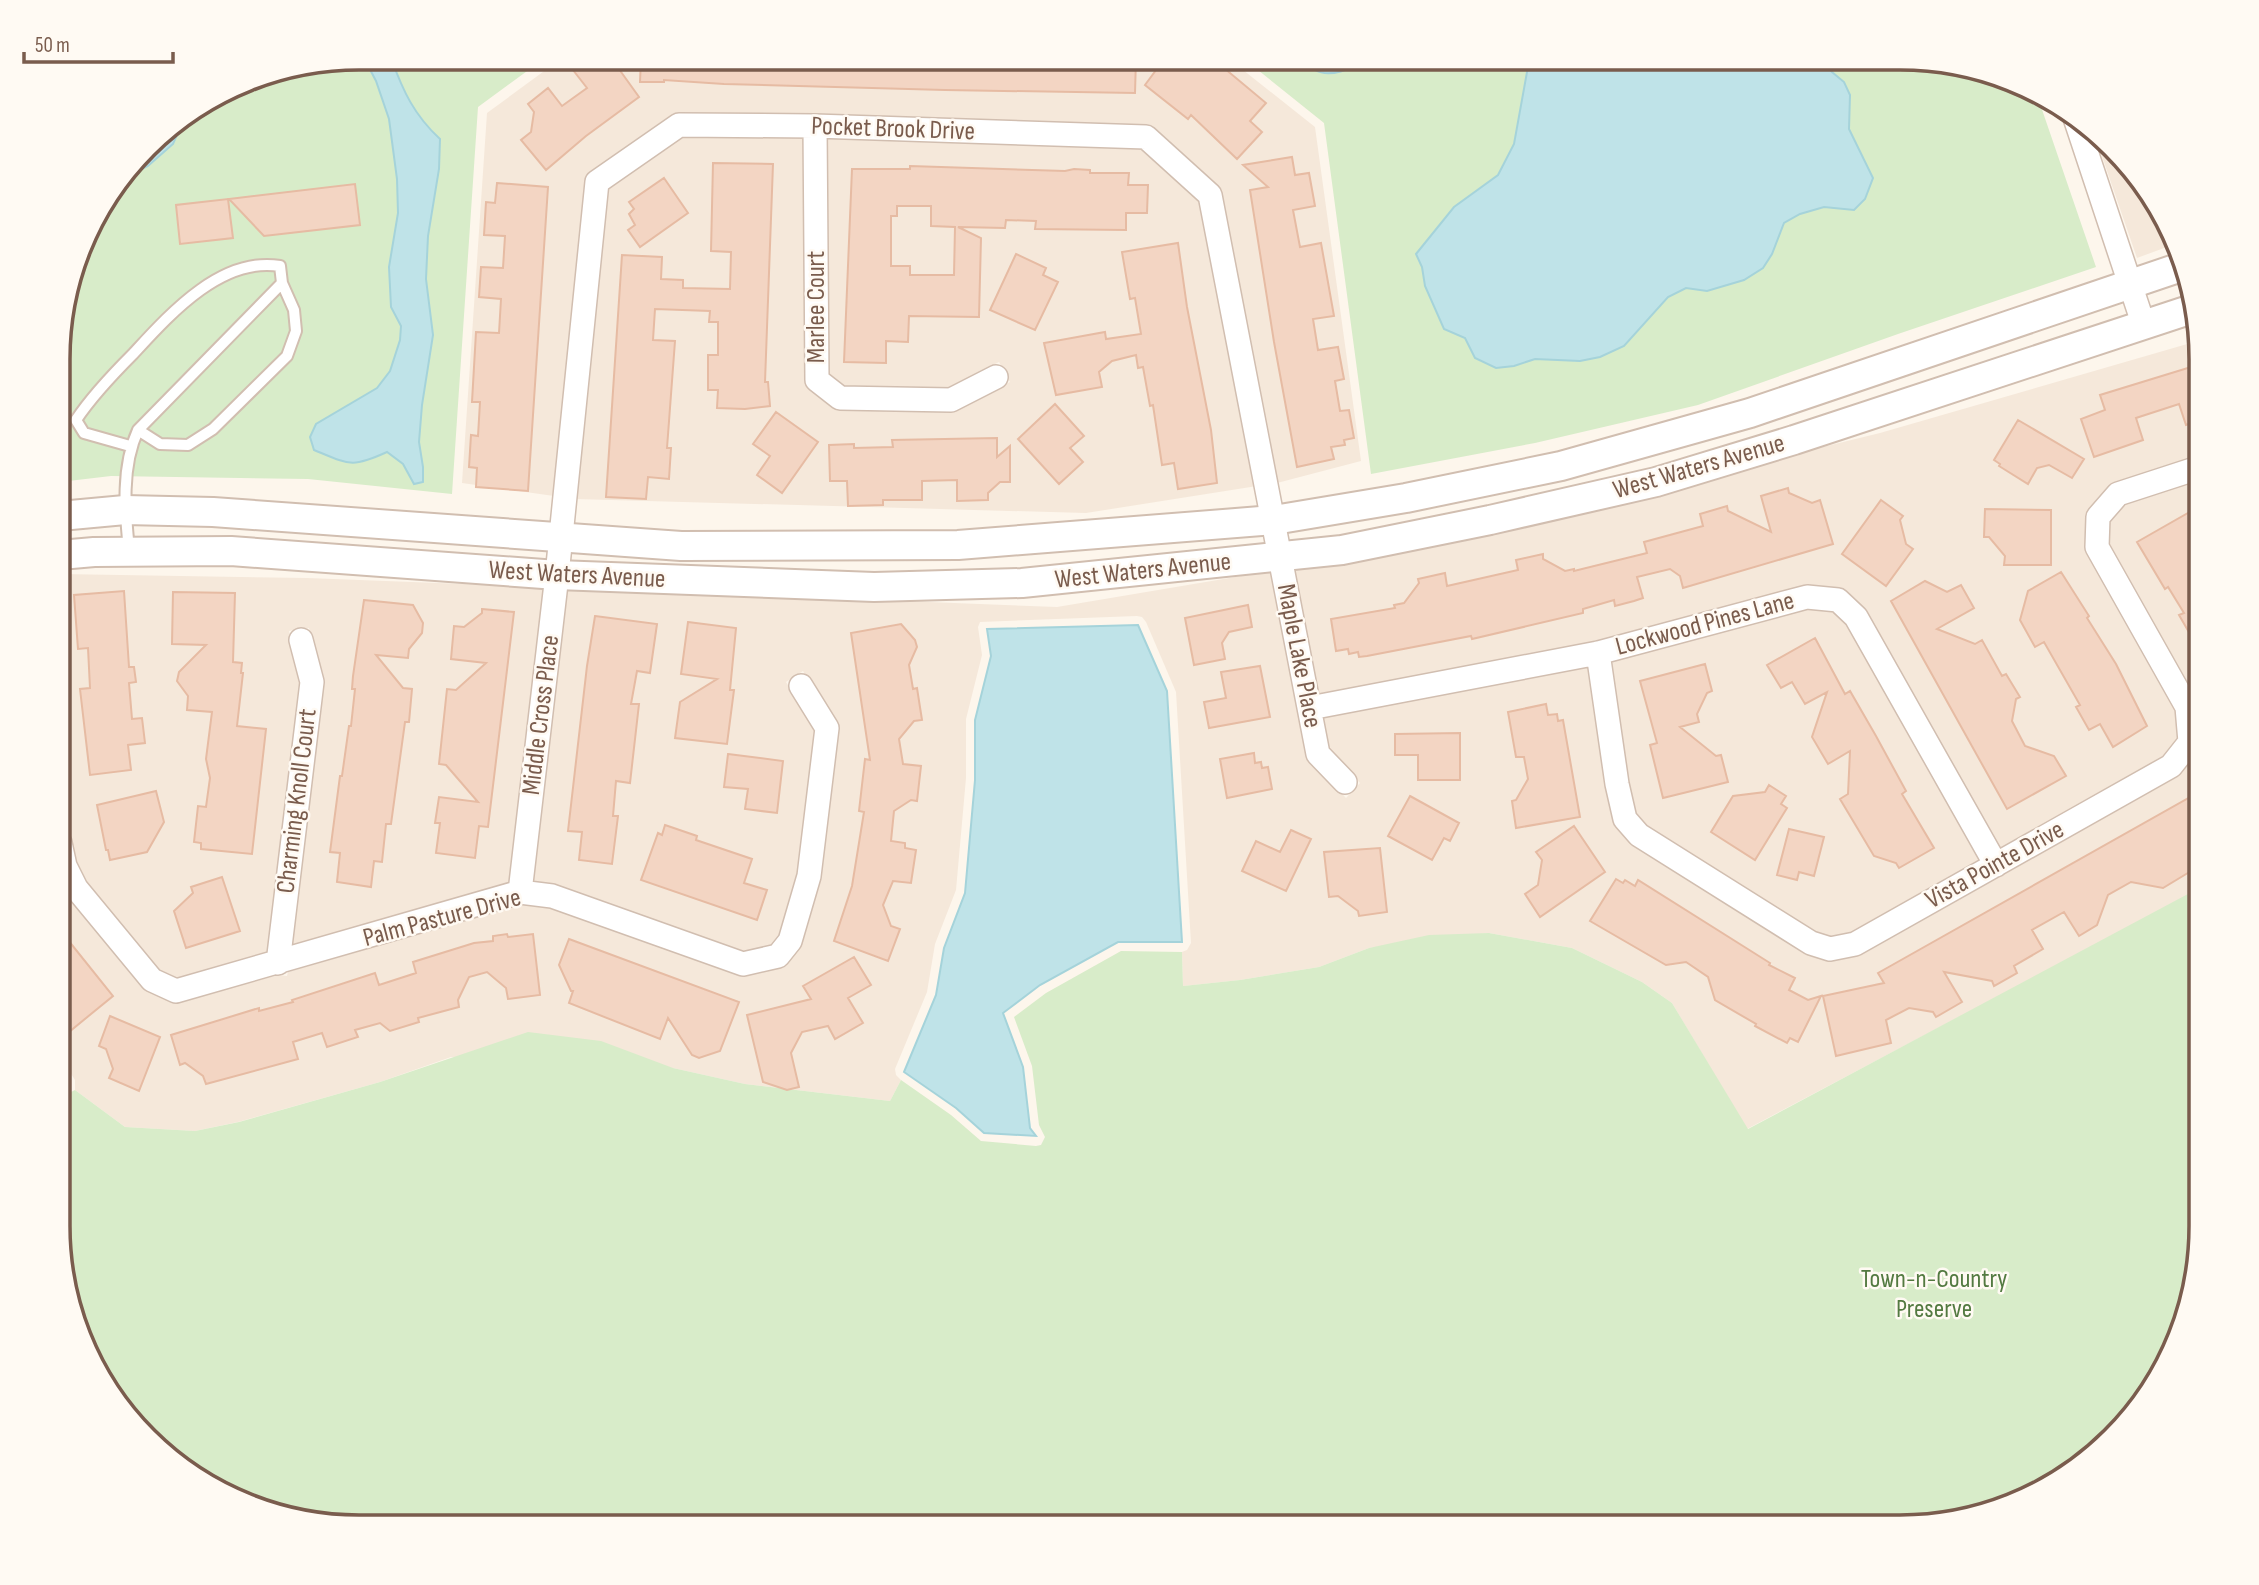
<svg xmlns="http://www.w3.org/2000/svg" width="2259" height="1585" font-family="'Sofia Sans Condensed',sans-serif">
<rect width="100%" height="100%" fill="#fdf6ec"/>
<path fill="#f5e8da" d="M562 58H1228L1315 127 1361 461 1277 483 1220 193 1145 126 805 114 673 116 590 173 586 180 554 496 462 483 487 113Z
M2094 133 2170 225 2175 244 2137 258Z
M683 136 805 137 806 379 834 407 841 410 952 411 1010 382 999 362 947 388 843 387 827 375 826 138 1143 148 1201 200 1257 486 1086 513 575 499 607 189Z
M2201 340V455L2113 484 2090 509 2087 515 2177 710 2179 738 2164 757 1999 850 1838 589 1803 586 1595 642 1318 695 1292 567 1757 463 1880 433Z
M2201 479V889L1747 1129 1672 1003 1642 982 1572 948 1489 933 1369 948 1319 967 1240 980 1183 986 1182 952 1187 950 1191 943 1176 692 1146 622 1142 617 1137 616 980 622 978 627 982 655 966 719V778L956 890 935 944 927 992 895 1069 896 1075 901 1080 890 1101 745 1084 673 1068 451 1057 380 1082 238 1122 195 1131 125 1127 75 1090V1080L60 1056V879L180 1001 279 975 287 976 288 972 521 904 551 907 746 974 786 964 800 946 819 881 835 723 803 671 786 682 816 730 799 873 781 935 772 946 742 952 532 882 566 588 1057 607 1271 571 1312 762 1346 798 1360 783 1328 749 1322 717 1589 667 1615 820 1833 960 1858 955 2176 776 2198 750 2107 545 2108 522 2124 504Z
M60 574 307 578 545 587 510 883 291 948 322 684 309 628 289 631 301 681 269 954 176 979 158 971 84 882 75 863 60 794Z
M1808 608 1834 611 1849 624 1981 860 1851 933 1830 937 1814 932 1645 827 1635 814 1627 783 1610 662Z"/>
<path fill="#d8ecc9" d="M359 58H545L478 107 452 494 308 479 111 476 60 482V320L89 225 160 133 244 81Z
M1243 58H1919L1997 74 2037 95 2096 267 1898 334 1698 405 1535 443 1371 474 1324 123Z
M2201 887V1245L2185 1323 2139 1409 2034 1496 1900 1527H340L262 1511 176 1465 98 1377 60 1265V1093L67 1094 75 1090 125 1127 195 1131 239 1122 380 1082 528 1032 601 1041 673 1068 745 1084 890 1101 901 1080 951 1115 981 1141 1036 1146 1041 1145 1045 1137 1039 1125 1032 1066 1014 1017 1046 993 1121 951 1182 952 1183 986 1240 980 1319 967 1369 948 1429 935 1489 933 1572 948 1642 982 1672 1003 1748 1129Z"/>
<path fill="#bfe3e8" stroke="#a5d3da" stroke-width="2" d="M364 58H391C403 91 414 115 440 139L439 169 428 236 426 279 433 335 422 405 419 442 423 467V482L414 484 403 464 387 452C352 468 350 465 314 450L310 437 316 424 377 388 390 371 400 340 401 326 391 307 389 267 398 213 397 179 389 119 376 81Z
M1301 58H1364C1353 70 1329 78 1315 70 1310 67 1305 62 1301 58Z
M1527 58H1821L1832 72 1844 82 1850 95 1849 129 1873 178 1865 199 1854 210 1824 207 1800 214 1784 223 1772 254 1763 268 1744 280 1707 291 1686 288 1668 297 1624 346 1600 357 1580 361 1535 359 1514 366 1496 368 1475 358 1465 338 1444 329 1425 286 1422 267 1416 254 1454 207 1498 175 1514 144 1529 61Z
M185 117 173 144 148 166 126 177 160 133Z
M1138 625 1167 691 1182 942H1118L1040 985 1003 1013 1023 1067 1030 1128 1036 1136 984 1133 956 1108 904 1072 936 995 944 948 965 893 975 780V720L991 656 987 629Z"/>
<path fill="#f3d5c3" stroke="#e6bba3" stroke-width="2" fill-rule="evenodd" d="M589 58H611L639 97 586 136 546 170 521 140 531 132 534 112 528 104 548 88 562 106 587 88 573 70Z
M641 58H1136L1135 93 945 90 724 84 664 80V82H640Z
M1165 58H1212L1266 103 1250 121 1262 132 1237 159 1191 115 1188 119 1145 85Z
M1292 157 1295 175 1309 173 1315 206 1293 210 1300 247 1321 243 1334 316 1313 319 1318 350 1338 347 1344 379 1335 381 1340 411 1349 410 1354 438 1344 440 1345 445 1331 447 1334 459 1297 467 1274 342 1250 190 1268 187 1243 165Z
M713 163 773 164 765 382H768L770 406 745 409 717 408 718 390H708V355H718V322H709L710 311 655 309 653 340 675 341 667 448H671L669 479 648 477 646 499 606 497 622 255 662 257 661 279 683 280V288L730 289 731 252 711 251Z
M910 166 1065 171 1074 169 1090 170V173H1129L1128 185H1148L1147 213H1126V230L1035 229 1036 221 1006 220 1005 228 958 227 981 238 979 317 909 316 908 342 886 341V363L844 362 852 169H910ZM897 206H931V226L955 227 954 275H910V266H891V216H897Z
M664 178 688 213 640 247 628 230 635 225 629 214 634 209 629 202Z
M497 183 548 187 528 491 476 487 477 468 469 467 471 435 478 436 480 402H472L476 332 499 333 501 299 479 297 481 267 503 268 505 236 484 235 486 202 495 203Z
M355 184 360 225 264 236 229 199Z
M228 199 233 238 180 244 176 205Z
M1178 243 1187 307 1211 430 1217 483 1178 489 1174 463 1162 465 1153 405 1150 406 1143 367 1138 368 1136 355 1112 361 1099 372 1102 387 1056 395 1044 343 1105 332 1106 339 1141 334 1135 298 1130 299 1122 252Z
M1016 254 1046 268 1043 275 1058 282 1035 330 990 310Z
M2191 367 2201 397V420L2186 425 2179 404 2136 418 2143 440 2094 457 2081 419 2105 410 2100 395Z
M1055 404 1084 436 1070 448 1083 462 1059 484 1018 439Z
M776 412 818 442 782 493 757 475 770 456 753 444Z
M2018 420 2084 459 2072 478 2049 465 2037 468 2028 484 1999 466 2000 464 1994 460Z
M997 438V457L1010 446V482H1000L988 493V500L957 501V480L922 481V500H883V505L848 506 847 481H830L829 445 854 444V448L893 447 892 440Z
M1788 488 1789 493 1812 503 1820 500 1833 544 1683 588 1680 576 1670 569 1637 577 1643 598 1634 601 1615 606 1614 600 1583 609V613L1472 639 1471 636 1367 656 1359 657 1358 652 1349 654 1348 649 1336 651 1331 619 1395 608 1394 605 1404 603 1419 583 1418 579 1445 573 1447 586 1518 570 1516 560 1543 554V559L1565 571 1574 569V571L1647 553 1644 542 1703 526 1700 514 1727 506 1728 511 1771 532 1761 496Z
M1881 500 1903 516 1900 520 1906 544 1913 549 1886 586 1842 554Z
M1985 509 2051 510V565H2004L2005 556 1989 537H1984Z
M2195 509 2201 519V653L2179 615 2184 613 2168 587 2165 589 2137 542Z
M2061 572 2089 616 2087 618 2116 664 2147 726 2113 747 2100 724 2089 730 2076 707 2080 705 2044 642 2035 647 2020 620 2028 591Z
M1925 581 1947 592 1961 585 1974 608 1937 629 1975 644 1982 640 2002 676 2006 674 2020 697 2016 699 2012 721 2025 746 2054 756 2066 776 2007 809 1891 601Z
M124 591 129 667H134L136 682 129 683 132 719 142 718 145 743 128 745 131 770 90 775 80 689 90 688 88 648 78 649 74 595Z
M173 592 235 593 233 662 242 663 241 673H243L237 726 266 729 252 854 201 849V843L194 842 198 806 206 807 210 778 206 759 212 712 187 710 188 696 177 681 179 672 206 645 172 644Z
M364 600 413 605 423 623 422 633 409 649 408 658 376 655 403 688 412 689 409 722H405L391 824H386L382 862 374 861 371 887 337 882 340 853 330 852 340 776H342L349 726H351L355 689H352L353 676Z
M1248 605 1252 627 1229 632 1222 643 1225 659 1194 665 1185 618Z
M482 609 514 612 488 827 479 826 475 858 436 853 440 823H435L439 797 478 802 446 765 439 764 447 689 456 690 486 663 451 659 454 626 464 627 482 613Z
M595 616 657 624 650 673 637 671 631 704H639L630 783 616 781 613 816H618L612 864 579 860 582 832 568 831 587 666Z
M688 622 736 628 730 690H734L727 744 675 738 680 702 717 679 681 674Z
M901 624 915 640 917 647 909 665 913 689 917 688 922 720 914 721 899 739 903 764 921 766 917 801 911 800 894 811 891 841 905 843V848L916 850 911 883 893 881 883 905 891 926 900 929 888 961 834 941 852 886 864 812 859 811 865 759 870 760 851 633Z
M1815 638 1845 694 1850 691 1876 736 1906 791 1902 794 1934 848 1899 868 1896 863 1874 856 1840 799 1848 794 1850 751 1828 764 1812 737 1827 692 1805 704 1792 682 1781 688 1767 665Z
M1705 664 1712 691 1707 693 1697 714 1699 722 1680 727 1716 756 1721 755 1728 782 1663 798 1650 745 1657 743 1640 681Z
M1260 666 1270 717 1209 728 1204 702 1226 698 1221 672Z
M1546 704 1548 715 1557 714 1558 721 1563 720 1580 817 1516 828 1512 801 1516 800 1528 779 1524 757H1516L1508 712Z
M1460 733V780H1418V755H1395V734Z
M1254 753 1255 763 1261 762 1262 768 1268 767 1272 789 1227 798 1220 759Z
M728 754 783 761 777 813 745 809 748 789 724 787Z
M1769 785 1786 796 1781 804 1787 808 1755 860 1711 832 1733 796 1765 792Z
M156 791 164 822 147 852 110 860 108 850H106L97 805Z
M2201 791V865L2163 888 2131 882 2108 895 2097 925 2079 936 2064 912 2032 930 2043 949 2014 966 2017 973 1994 986 1992 981 1944 972 1962 1002 1936 1017 1933 1012 1909 1008 1886 1020 1891 1043 1836 1056 1823 996 1884 983 1878 973Z
M1410 796 1459 823 1450 841 1444 838 1432 860 1388 836Z
M665 825 697 836 696 840 752 859 744 883 767 890 757 920 641 880 658 833 662 835Z
M1574 826 1605 872 1540 917 1525 894 1538 885 1542 860 1536 852Z
M1789 829 1824 837 1814 876 1799 872 1797 880 1777 875Z
M1291 830 1311 839 1286 891 1242 871 1256 841 1280 852Z
M1380 848 1387 912 1359 916 1358 911 1338 896 1329 897 1324 852Z
M222 877 240 931 186 948 174 911 193 893 191 887Z
M1616 879 1623 883 1625 880 1635 886 1638 880 1770 963 1769 965 1795 978 1789 990 1808 1000 1821 996 1798 1042 1790 1038 1787 1043 1755 1026 1756 1024 1715 1000 1708 977 1686 962 1666 965 1590 921Z
M60 930 113 996 69 1032 60 1021Z
M507 934 508 937 533 934 540 995 508 999 506 988 487 972 469 977 458 1000 459 1007 418 1018 419 1022 390 1031 380 1023 355 1030 358 1037 327 1047 322 1033 293 1042 298 1059 206 1084 203 1076 185 1063 180 1065 171 1035 259 1008V1011L293 1002 292 1000 375 973 379 985 416 973 413 962 474 943 493 941V936Z
M569 939 739 1002 720 1051 699 1058 692 1055 668 1018 660 1039 569 1003 573 991H571L559 965Z
M854 957 871 985 848 998 863 1023 835 1039 828 1026 802 1032 791 1053 799 1087 787 1090 763 1082 747 1015 811 999 803 986Z
M110 1016 160 1037 139 1091 109 1078 113 1069 106 1049 99 1046Z"/>
<g fill="none" stroke-linecap="round" stroke-linejoin="round">
<defs>
<path id="service" d="M138 430 160 444 188 445 213 429 287 356 296 331 294 310 282 283
M129 550C125 511 121 467 138 430L282 283 280 266C221 256 169 315 133 354 112 375 92 396 76 420L84 433 130 446"/>
<path id="minor" d="M2074 115 2144 326
M815 126 817 380 840 398 951 400 996 377
M1598 653 1617 784 1625 819 1639 835 1811 943 1830 949 1855 944 2171 766 2190 742 2187 707 2097 547 2098 517 2118 494 2201 467
M1310 708 1598 653 1807 597 1838 600 1856 617 1996 865
M60 843 65 866 76 888 152 980 176 991 520 892 552 896 743 964 778 956 790 941 809 876 827 728 801 686
M520 892 557 575 597 182 679 125 815 126 1146 137 1210 195 1318 754 1345 782
M278 963 312 682 301 640"/>
<path id="tertiary" d="M60 516 125 510 213 512 681 546 958 545 1274 520 1406 498 1561 466 1750 413 2181 267
M60 555 94 552 231 551 557 575 874 587 1022 583 1342 550 1490 520 1656 482 1794 440 2192 309"/>
</defs>
<use href="#service" stroke="#d1beb0" stroke-width="14"/>
<use href="#minor" stroke="#d1beb0" stroke-width="26"/>
<use href="#tertiary" stroke="#d1beb0" stroke-width="32"/>
<use href="#service" stroke="#fff" stroke-width="10"/>
<use href="#minor" stroke="#fff" stroke-width="23"/>
<use href="#tertiary" stroke="#fff" stroke-width="28"/>
</g>
<g text-anchor="middle" dominant-baseline="central" stroke-width="5" stroke-linejoin="round" paint-order="stroke">
<g font-size="26" fill="#7a5c4d" stroke="#fffaf3">
<text transform="translate(893 129) rotate(2)">Pocket Brook Drive</text>
<text transform="translate(816 307) rotate(-90)">Marlee Court</text>
<text transform="translate(1699 467) rotate(-16)">West Waters Avenue</text>
<text transform="translate(1143 571) rotate(-6)">West Waters Avenue</text>
<text transform="translate(577 575) rotate(3)">West Waters Avenue</text>
<text transform="translate(1705 624) rotate(-15)">Lockwood Pines Lane</text>
<text transform="translate(1299 656) rotate(79)">Maple Lake Place</text>
<text transform="translate(541 715) rotate(-83)">Middle Cross Place</text>
<text transform="translate(297 801) rotate(-83)">Charming Knoll Court</text>
<text transform="translate(1995 865) rotate(-29)">Vista Pointe Drive</text>
<text transform="translate(442 918) rotate(-15)">Palm Pasture Drive</text>
</g>
<g font-size="26" fill="#537a41" stroke="#fffaf3">
<text x="1934" y="1279">Town-n-Country<tspan x="1934" dy="30">Preserve</tspan></text>
</g>
</g>
<path d="M0 0H2259V1585H0ZM359 70H1900A289 289 0 0 1 2189 359V1226A289 289 0 0 1 1900 1515H359A289 289 0 0 1 70 1226V359A289 289 0 0 1 359 70Z" fill="#fffaf3" fill-rule="evenodd"/>
<path fill="none" stroke="#7a5c4d" stroke-width="3.5" d="M359 70H1900A289 289 0 0 1 2189 359V1226A289 289 0 0 1 1900 1515H359A289 289 0 0 1 70 1226V359A289 289 0 0 1 359 70Z"/>
<path d="M24 52v10h149v-10" fill="none" stroke="#7a5c4d" stroke-width="3.5"/>
<text x="35" y="52" font-size="21" fill="#7a5c4d" stroke="#fffaf3" stroke-width="5" paint-order="stroke">50 m</text>
</svg>
